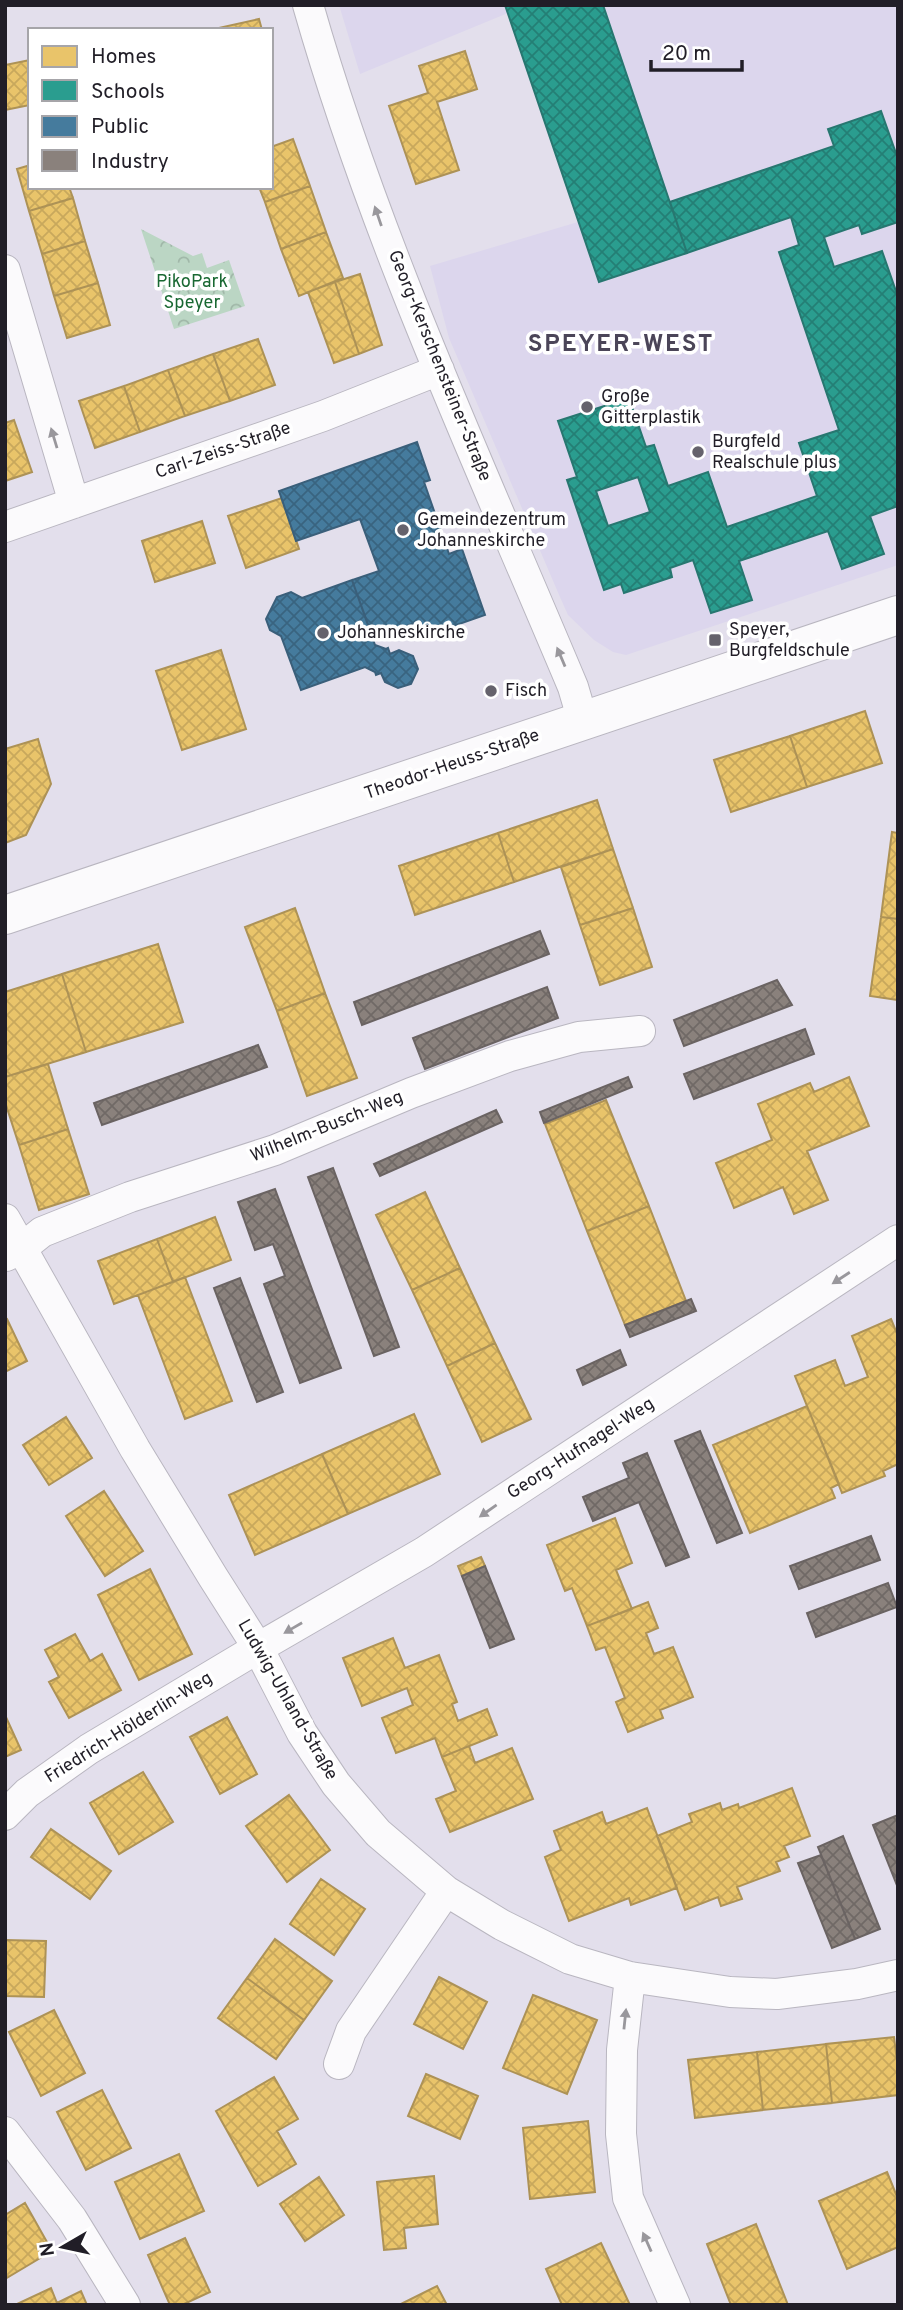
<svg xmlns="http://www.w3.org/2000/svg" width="903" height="2310" font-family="Overpass,sans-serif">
<defs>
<pattern id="park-crowns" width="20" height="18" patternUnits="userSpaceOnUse" patternTransform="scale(1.75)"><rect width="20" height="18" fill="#bbd6c4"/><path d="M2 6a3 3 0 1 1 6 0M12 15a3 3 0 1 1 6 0" fill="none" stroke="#a0b7a8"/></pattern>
<pattern id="homes-cross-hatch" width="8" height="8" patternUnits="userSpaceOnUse" patternTransform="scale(1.75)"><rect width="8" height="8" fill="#e9c46a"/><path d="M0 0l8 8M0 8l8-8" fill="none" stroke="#c8a85c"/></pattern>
<pattern id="schools-cross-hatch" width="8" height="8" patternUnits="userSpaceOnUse" patternTransform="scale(1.75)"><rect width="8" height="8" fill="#2a9d8f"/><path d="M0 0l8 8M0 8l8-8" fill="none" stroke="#247f75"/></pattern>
<pattern id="public-cross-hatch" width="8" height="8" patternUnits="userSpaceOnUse" patternTransform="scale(1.75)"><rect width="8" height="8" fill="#457b9d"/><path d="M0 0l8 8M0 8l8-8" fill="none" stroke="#396480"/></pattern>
<pattern id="industry-cross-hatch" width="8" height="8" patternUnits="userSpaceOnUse" patternTransform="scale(1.75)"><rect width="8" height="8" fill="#8a817c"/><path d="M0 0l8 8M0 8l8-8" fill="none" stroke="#706966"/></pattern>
</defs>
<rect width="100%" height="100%" fill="#e3dfec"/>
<path fill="#dcd6ed" d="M339 5H898V565L626 655 613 652 594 640 568 615 560 597 449 338 430 266 578 222 508 13 360 74Z"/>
<path fill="url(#park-crowns)" d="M141 229 193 256 202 253 207 268 229 260 245 306 174 329Z"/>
<path fill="url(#homes-cross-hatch)" stroke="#ad9256" stroke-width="2" d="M259 19 262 30H214V29Z
M465 51 477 89 437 102 459 170 416 184 389 106 428 93 419 66Z
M30 60V105L5 110V65Z
M293 139 310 186 265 202 259 187H271V147Z
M30 165V187H69L73 198 29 211 17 169Z
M310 186 326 232 281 249 265 202Z
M73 198 85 241 42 254 29 211Z
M326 232 343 278 299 296 281 249Z
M85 241 98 283 54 296 42 254Z
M360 274 382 345 359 354 335 282Z
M335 282 359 354 334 363 308 292Z
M98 283 110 325 67 338 54 296Z
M258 339 275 385 230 401 213 354Z
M213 354 230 401 185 416 168 370Z
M168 370 185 416 140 432 124 386Z
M124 386 140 432 95 448 79 401Z
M14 420 32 472 5 481V423Z
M282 498 299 549 246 568 228 516Z
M202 521 215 563 155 582 142 541Z
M221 650 246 729 182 750 156 671Z
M865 711 882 763 807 787 790 736Z
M790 736 807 787 731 812 714 760Z
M38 739 51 784 26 835 5 843V749Z
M597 800 613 849 514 882 498 833Z
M892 832 898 833V919L881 917Z
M498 833 514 882 415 915 399 866Z
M613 849 633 908 580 925 561 867Z
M295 908 325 993 277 1011 245 927Z
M633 908 652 967 600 985 580 925Z
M881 917 898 919V1000L870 996Z
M158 944 183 1022 86 1052 62 974Z
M62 974 86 1052 5 1077V992Z
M325 993 357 1078 307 1096 277 1011Z
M48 1064 68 1129 19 1145 5 1102V1077Z
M849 1077 869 1126 807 1151 828 1200 794 1214 783 1187 734 1208 716 1163 772 1140 758 1104 810 1083 814 1092Z
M606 1100 649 1206 587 1231 545 1124Z
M68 1129 89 1194 39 1210 19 1145Z
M425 1192 460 1268 412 1290 376 1215Z
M649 1206 686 1301 625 1325 587 1231Z
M215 1217 231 1260 173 1282 157 1239Z
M157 1239 173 1282 114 1304 98 1261Z
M460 1268 495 1343 447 1366 412 1290Z
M185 1277 232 1401 185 1419 138 1295Z
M7 1319 27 1361 5 1372V1320Z
M891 1319 898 1336V1464L883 1471 885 1476 842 1493 795 1376 835 1360 845 1386 868 1377 852 1336Z
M495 1343 531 1419 482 1442 447 1366Z
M807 1406 839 1484 831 1488 835 1498 750 1533 713 1445Z
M414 1414 440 1474 348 1514 322 1454Z
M66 1417 92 1458 49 1485 23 1445Z
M322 1454 348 1514 255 1555 229 1495Z
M104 1491 143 1551 105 1576 66 1516Z
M615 1518 632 1563 616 1570 632 1609 587 1626 572 1588 565 1591 547 1545Z
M481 1557 485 1566 462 1576 458 1566Z
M150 1569 192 1654 139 1680 98 1595Z
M648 1602 658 1628 646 1633 654 1654 673 1647 693 1697 660 1710 663 1718 628 1732 616 1702 625 1698 605 1647 596 1650 587 1626Z
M75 1634 90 1661 102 1654 121 1690 69 1718 49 1682 59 1677 45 1650Z
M393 1638 405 1668 439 1655 457 1702 452 1704 458 1721 487 1709 497 1735 442 1757 435 1738 396 1753 382 1718 413 1705 407 1688 362 1706 343 1658Z
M5 1715 21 1750 5 1757Z
M227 1717 257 1774 220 1794 190 1737Z
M469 1746 475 1763 512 1748 533 1799 450 1832 436 1799 456 1791 442 1757Z
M143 1772 173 1822 119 1854 90 1803Z
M792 1788 810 1836 784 1846 789 1857 776 1862 780 1871 737 1887 742 1899 721 1906 718 1897 685 1910 657 1836 692 1822 689 1814 720 1803 722 1810 738 1804 739 1808Z
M289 1795 330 1850 287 1882 246 1826Z
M647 1808 677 1888 631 1905 629 1898 569 1921 545 1857 561 1850 554 1831 602 1812 606 1824Z
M51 1829 111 1871 90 1899 31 1857Z
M321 1879 365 1909 334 1955 290 1924Z
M275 1939 332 1981 304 2020 247 1978Z
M5 1940 46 1941 44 1997 5 1996Z
M439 1977 487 2002 463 2049 414 2024Z
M247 1978 304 2020 276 2059 218 2018Z
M533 1995 597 2020 567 2094 503 2068Z
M54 2010 85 2073 41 2096 9 2032Z
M894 2037 898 2069V2095L832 2103 826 2044Z
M826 2044 832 2103 763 2110 757 2052Z
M757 2052 763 2110 695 2118 688 2060Z
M426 2074 478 2096 460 2139 408 2116Z
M274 2077 298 2119 277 2131 296 2164 258 2186 216 2111Z
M102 2090 131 2148 86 2170 57 2112Z
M588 2121 595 2192 530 2199 523 2128Z
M179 2154 204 2211 140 2239 115 2182Z
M887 2172 898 2199V2247L847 2269 819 2201Z
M434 2176 438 2224 404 2228 406 2248 384 2250 377 2182Z
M319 2177 344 2215 305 2241 280 2204Z
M25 2203 52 2251 5 2279V2215Z
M756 2224 788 2305H731L707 2244Z
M185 2238 210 2292 182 2305H170L148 2255Z
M601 2243 630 2305H562L546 2269Z
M437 2286 447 2305H399Z
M51 2288 57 2303 81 2291 87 2305H15Z"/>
<path fill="url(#schools-cross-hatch)" stroke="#277770" stroke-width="2" fill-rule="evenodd" d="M505 5H603L687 253 599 282Z
M881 111 898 159V222L862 234 859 225 824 237 834 267 882 251 898 297V506L870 516 884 554 842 569 828 531 739 561 752 600 711 613 693 560 670 568 672 577 624 593 621 584 604 590 567 480 577 477 558 421 629 398 646 447 654 445 668 486 708 472 727 527 817 496 799 443 839 430 779 252 799 245 791 217 687 253 670 202 834 146 828 129ZM638 477 650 512 608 526 596 491Z"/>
<path fill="url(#public-cross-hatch)" stroke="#3a5f7a" stroke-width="2" d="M417 442 430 480 424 482 449 554 462 549 485 615 425 636 420 621 373 638 352 580 379 571 360 519 296 541 279 491Z
M352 580 375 645 386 649 388 648 390 654 399 650 413 656 418 669 411 684 398 688 385 682 381 673 376 675 375 672 365 667 301 690 281 636 270 630 266 619 277 597 291 592 302 598Z"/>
<path fill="url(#industry-cross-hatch)" stroke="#6a6362" stroke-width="2" d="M540 931 549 954 362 1025 354 1002Z
M777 980 792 1005 684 1046 674 1020Z
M547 987 558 1018 425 1069 413 1038Z
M805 1029 814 1054 694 1099 684 1074Z
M258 1045 267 1067 102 1125 94 1103Z
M628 1077 632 1087 544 1123 540 1112Z
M496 1110 502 1122 380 1176 374 1164Z
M333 1168 399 1347 374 1356 308 1177Z
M275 1189 341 1368 300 1383 264 1284 285 1276 273 1244 255 1250 238 1202Z
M240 1278 283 1392 257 1402 214 1288Z
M691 1299 696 1311 630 1337 625 1325Z
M620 1350 626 1365 583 1385 577 1370Z
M700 1431 742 1533 717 1543 675 1441Z
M647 1453 689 1557 666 1566 639 1502 593 1521 583 1497 629 1478 623 1463Z
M871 1536 880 1560 799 1589 790 1566Z
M485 1566 514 1639 490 1648 462 1576Z
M888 1583 897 1607 816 1637 807 1613Z
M898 1815V1888L873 1825Z
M843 1836 880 1929 855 1939 818 1847Z
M821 1855 855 1939 832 1948 798 1863Z"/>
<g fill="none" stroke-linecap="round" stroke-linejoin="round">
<defs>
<path id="minor" d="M308 5C375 240 479 463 573 687L583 721
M5 270 74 503
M5 527 323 416 439 370
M5 1219 135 1449 213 1577 258 1648 302 1733 336 1784 378 1833 446 1891 502 1925 570 1959 630 1977 730 1992 777 1994 857 1984 898 1975
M6 1256 22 1248 42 1232 130 1197 275 1150 411 1093 510 1056 579 1037 640 1031
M5 1815 27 1793 89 1749 258 1648 424 1552 898 1240
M630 1977 622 2050 621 2134 628 2198 675 2305
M339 2064 351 2031 446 1891
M5 2132 72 2219 125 2305"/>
<path id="secondary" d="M5 915 898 615"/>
</defs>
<use href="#minor" stroke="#b9b6c0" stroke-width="32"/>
<use href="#secondary" stroke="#b9b6c0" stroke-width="40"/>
<use href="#minor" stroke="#fbfafc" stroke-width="30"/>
<use href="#secondary" stroke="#fbfafc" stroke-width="38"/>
</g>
<defs><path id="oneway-solid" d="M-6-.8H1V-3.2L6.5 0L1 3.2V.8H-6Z" transform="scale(1.75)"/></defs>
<g fill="#99979c">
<use href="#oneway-solid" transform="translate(378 216) rotate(-109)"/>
<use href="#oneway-solid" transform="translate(54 438) rotate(-107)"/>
<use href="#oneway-solid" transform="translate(561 657) rotate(-113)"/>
<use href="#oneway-solid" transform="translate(841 1278) rotate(147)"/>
<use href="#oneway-solid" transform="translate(488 1511) rotate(145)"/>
<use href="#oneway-solid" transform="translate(293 1628) rotate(150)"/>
<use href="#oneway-solid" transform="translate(625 2019) rotate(-84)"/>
<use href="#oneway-solid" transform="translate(647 2242) rotate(-114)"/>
</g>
<g fill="#65626c" stroke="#fff" stroke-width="2.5">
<circle cx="587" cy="407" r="7"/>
<circle cx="698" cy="452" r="7"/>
<circle cx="403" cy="530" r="7"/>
<circle cx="323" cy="633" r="7"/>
<rect x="708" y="633" width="14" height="14" rx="3.5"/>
<circle cx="491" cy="691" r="7"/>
</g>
<g text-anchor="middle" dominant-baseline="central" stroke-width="7" stroke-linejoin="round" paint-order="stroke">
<g font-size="18" fill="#196832" stroke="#fff">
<text x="192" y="282">PikoPark<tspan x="192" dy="21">Speyer</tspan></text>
</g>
<g font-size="18" fill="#211e27" stroke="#fff">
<text transform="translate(439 366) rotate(68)">Georg-Kerschensteiner-Straße</text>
<text transform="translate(223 451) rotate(-19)">Carl-Zeiss-Straße</text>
<text transform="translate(452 765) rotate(-19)">Theodor-Heuss-Straße</text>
<text transform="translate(327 1127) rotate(-22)">Wilhelm-Busch-Weg</text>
<text transform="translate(581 1449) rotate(-33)">Georg-Hufnagel-Weg</text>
<text transform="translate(287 1700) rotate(60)">Ludwig-Uhland-Straße</text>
<text transform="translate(129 1728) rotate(-32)">Friedrich-Hölderlin-Weg</text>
</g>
<g font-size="18" fill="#211e27" stroke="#fff" text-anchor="start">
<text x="601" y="397">Große<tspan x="601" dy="21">Gitterplastik</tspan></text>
<text x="712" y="442">Burgfeld<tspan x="712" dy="21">Realschule plus</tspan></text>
<text x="417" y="520">Gemeindezentrum<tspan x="417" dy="21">Johanneskirche</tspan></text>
<text x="729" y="630">Speyer,<tspan x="729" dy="21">Burgfeldschule</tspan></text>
<text x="337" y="633">Johanneskirche</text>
<text x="505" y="691">Fisch</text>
</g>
<g font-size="24" font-weight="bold" letter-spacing="2" fill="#4b4558" stroke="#fff">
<text x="621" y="345">SPEYER-WEST</text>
</g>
</g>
<rect width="903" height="2310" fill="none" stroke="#211e27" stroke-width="14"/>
<rect x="28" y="28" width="245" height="161" fill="#ffffff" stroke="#a6a5a9" stroke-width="2"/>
<rect x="42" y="46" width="35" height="21" fill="#e9c46a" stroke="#a6a5a9" stroke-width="2"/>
<text x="91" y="63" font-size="21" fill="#211e27">Homes</text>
<rect x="42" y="80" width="35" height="21" fill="#2a9d8f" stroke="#a6a5a9" stroke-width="2"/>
<text x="91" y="98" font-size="21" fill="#211e27">Schools</text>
<rect x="42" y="116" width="35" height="21" fill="#457b9d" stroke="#a6a5a9" stroke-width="2"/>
<text x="91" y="133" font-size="21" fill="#211e27">Public</text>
<rect x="42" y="150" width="35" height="21" fill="#8a817c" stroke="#a6a5a9" stroke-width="2"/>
<text x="91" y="168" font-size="21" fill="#211e27">Industry</text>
<g transform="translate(63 2247) rotate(261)" stroke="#ffffff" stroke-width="5" paint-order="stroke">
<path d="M0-5L12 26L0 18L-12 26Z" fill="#211e27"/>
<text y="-10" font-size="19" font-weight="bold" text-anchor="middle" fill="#211e27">N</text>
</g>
<path d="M651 60v10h91v-10" fill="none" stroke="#211e27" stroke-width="3.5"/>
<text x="662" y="60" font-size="21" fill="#211e27" stroke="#ffffff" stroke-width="5" paint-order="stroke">20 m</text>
</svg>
